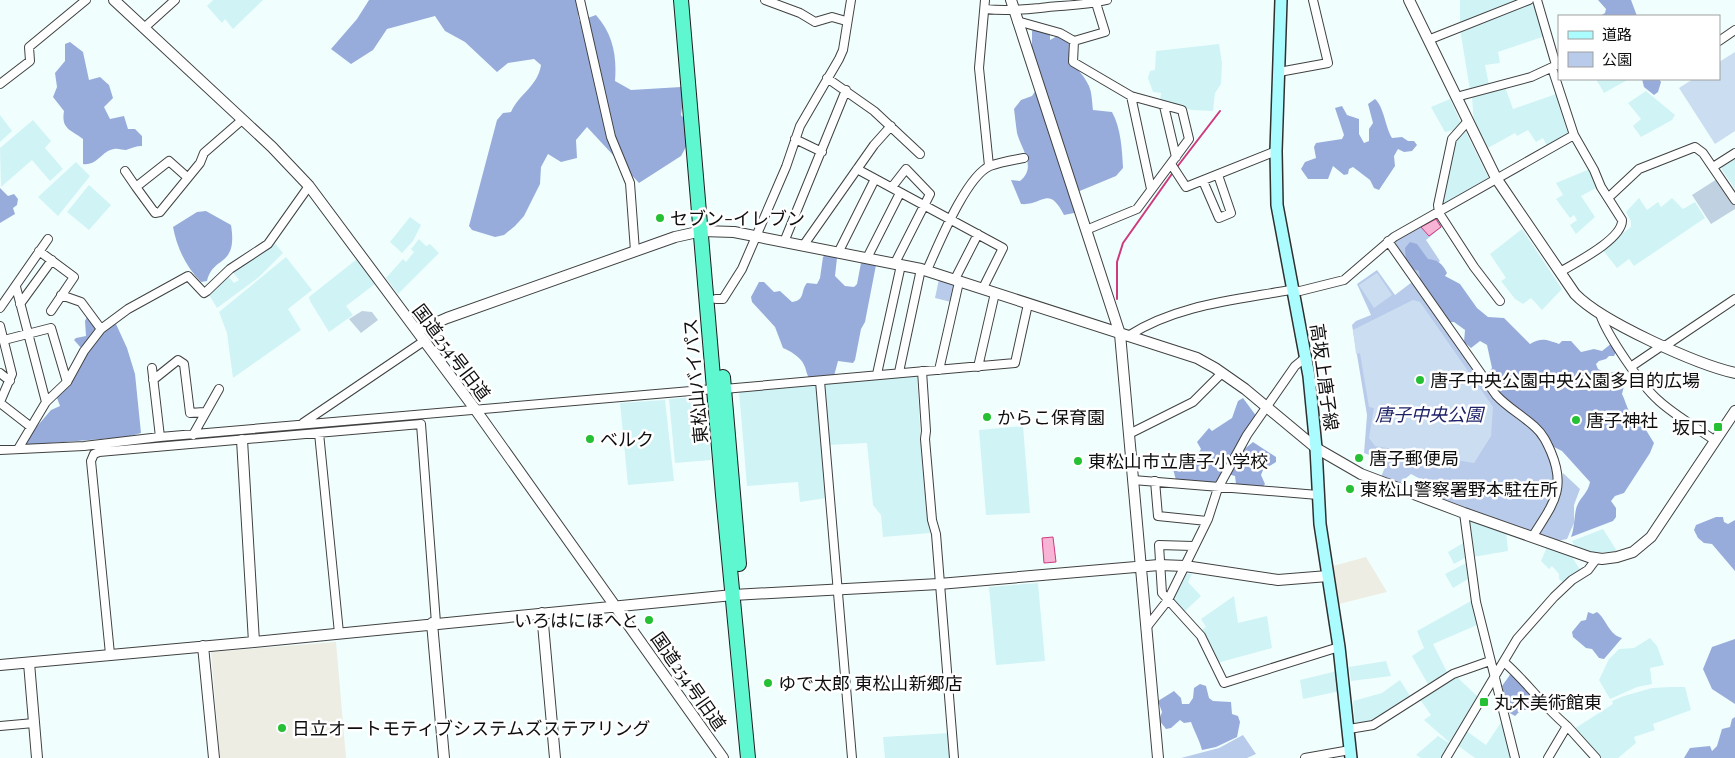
<svg xmlns="http://www.w3.org/2000/svg" width="1735" height="758" font-family="'Playfair Display','Noto Sans JP',serif">
<rect width="100%" height="100%" fill="#f0fffe"/>
<path fill="#edede3" d="M1366 557 1387 592 1339 604 1333 566Z
M336 642 346 758H220L211 652Z"/>
<path fill="#d0f3f5" d="M213 0H263L233 29 225 19 222 23 207 6Z
M1460 0H1523L1460 25Z
M1532 2 1545 36 1498 52 1500 63 1485 65 1489 85 1470 90 1460 29Z
M1219 44 1222 63 1221 84 1215 93 1213 111 1192 110 1160 102 1161 93 1153 92 1148 78 1150 71 1155 70 1156 51Z
M1596 79H1629L1604 93Z
M1505 87 1513 109 1556 94 1568 134 1547 146 1543 138 1536 142 1528 130 1517 136 1515 133 1486 149 1474 126 1472 96Z
M1646 91 1675 115 1672 120 1641 137 1633 126 1641 119 1628 103Z
M1450 99 1461 123 1455 130 1445 132 1431 107Z
M0 115 12 131 0 142Z
M33 120 51 141 45 148 63 169 50 181 32 160 1 187 0 148Z
M1464 128 1489 179 1442 209 1456 138Z
M1735 158V189L1722 170V167Z
M76 162 90 176 58 216 38 197Z
M1590 169 1598 187 1581 196 1595 217 1576 234 1570 225 1577 220 1574 215 1570 218 1556 199 1563 195 1556 183Z
M89 185 111 205 89 230 67 212Z
M1639 198 1647 210 1658 202 1661 207 1672 198 1683 209 1695 202 1705 218 1634 266 1629 259 1617 268 1602 249 1631 227V221L1626 212Z
M410 217 421 225 413 241 402 253 390 242Z
M1522 229 1562 289 1542 310 1531 298 1523 304 1515 299 1501 281 1506 278 1490 254Z
M419 239 426 246 430 244 439 253 398 294 386 278 403 259 406 262 414 252 411 249Z
M273 241 283 253 259 277 217 308 208 293 227 275 234 283 239 280 232 271Z
M286 257 312 290 288 309 301 330 233 378 227 333 219 312Z
M357 259 375 284 346 306 353 315 329 332 310 301 309 297Z
M915 375 917 376 922 460 930 533 883 537 881 515 873 505 867 443 828 445 822 383Z
M817 384 826 498 800 502 798 482 747 486 739 391Z
M706 396 711 460 675 463 669 399Z
M665 400 674 481 628 485 620 403Z
M1023 426 1030 513 986 515 979 430Z
M1471 520 1506 532 1508 551 1473 557 1468 521Z
M1603 529 1617 551 1598 553 1575 547 1572 541Z
M1463 543 1465 558 1454 564 1448 552Z
M1547 547 1572 557 1581 571 1564 583 1559 579V574L1552 566 1549 569 1541 561Z
M1466 563 1468 579 1453 588 1445 574Z
M1183 573 1192 574 1188 582 1201 596 1184 612 1171 598Z
M1038 583 1045 661 996 665 989 587Z
M1234 596 1238 623 1267 616 1272 648 1217 663 1199 632 1206 627 1201 619Z
M1471 601 1477 625 1433 644 1448 674 1429 686 1412 656 1424 648 1417 631Z
M1650 638 1657 646 1664 665 1650 668 1652 684 1637 687 1610 699 1599 680 1609 659 1619 649 1634 648Z
M1386 661 1391 676 1351 681 1349 667Z
M1337 671 1340 691 1303 699 1300 680Z
M1455 675 1479 698 1449 742 1424 720 1431 715 1419 698Z
M1400 680 1412 699 1377 722 1355 726 1353 701 1382 693Z
M1672 687H1685L1691 710 1653 724 1655 730 1634 737 1636 743 1618 758H1598L1574 729 1613 704 1612 701 1624 696 1652 688Z
M1502 721 1510 758H1475L1457 745 1465 730 1486 745Z
M949 733 951 758H885L883 737Z
M1438 736 1449 743 1442 758H1421L1416 755Z"/>
<path fill="#b9cbea" d="M1438 217 1443 226 1426 240 1440 261 1418 279 1395 245 1396 240Z
M1377 270 1395 295 1412 282 1500 405 1532 428 1540 437 1552 460 1556 475 1554 496 1534 528 1529 531 1434 497 1437 488 1411 474 1399 484 1381 477 1387 462 1364 453 1367 415 1352 325 1356 321 1371 315 1357 284Z
M939 279 955 285 951 302 935 298Z
M1563 473 1580 489 1574 505V523L1567 539 1557 541 1539 534 1538 532 1560 488Z
M1243 735 1256 754 1247 758H1181L1219 748Z"/>
<path fill="#98acdb" d="M369 0H577L579 21 596 15C613 34 617 56 615 81L631 90 681 87 683 101 681 115 685 120 687 145 681 156 639 183 587 127 576 140 577 158 561 162 548 154 541 167 540 184 524 216 515 226 504 235 495 237 472 230 469 226 497 120 503 113 511 112C519 94 538 86 541 65L534 59 508 63 497 72 465 42 445 31 435 16 387 29 373 50 351 64 331 49 357 19Z
M1598 0H1631L1637 16H1600L1605 13 1606 9Z
M1035 28 1050 35V40L1059 35 1069 42C1067 70 1079 64 1089 86 1092 93 1092 102 1093 110L1112 112C1121 128 1122 150 1123 168L1116 176 1070 195 1075 207 1074 213 1064 215C1048 184 1043 206 1021 204L1011 180 1020 181C1037 167 1022 151 1017 133 1016 126 1015 117 1014 109L1021 100 1032 96 1043 80 1032 49V31Z
M70 42 83 52 89 80 100 77 109 85 113 98 104 107 110 119 124 116 128 129H135L142 136V146C136 146 132 148 126 150 122 150 118 148 114 149 101 151 98 166 83 164V139C70 129 61 129 64 111L53 97 57 87 55 73 65 61V44Z
M1642 79H1659L1661 82 1658 92 1654 95 1644 87Z
M1375 99C1384 107 1385 126 1392 138L1402 137 1408 141H1414L1417 145 1412 151 1404 152 1398 149 1394 156 1395 166 1379 190 1374 188 1370 180 1353 167 1349 169 1348 174 1344 175 1333 166 1328 179H1308L1301 169 1305 162 1316 158 1314 147 1316 143 1342 139 1344 135 1335 108 1342 106 1347 115 1359 119V134L1364 143 1369 141V129L1373 123 1368 104Z
M0 188 8 196 14 194 18 199 17 205 13 208 15 214 0 223V227Z
M206 211 231 225C238 268 213 255 207 281L201 282C186 267 177 248 173 227L197 212Z
M1410 242 1417 244 1428 259C1438 260 1442 263 1447 273L1445 276 1460 284 1477 308 1488 317 1504 318 1530 344C1542 337 1547 340 1559 344L1562 341H1571L1581 352 1594 349 1602 351 1612 343 1616 352 1614 356H1609L1606 359 1599 361 1596 364 1598 369 1606 373 1615 372 1621 378 1620 381 1624 386 1622 394C1627 404 1628 416 1639 420L1641 427 1646 430 1654 443 1650 453 1624 493 1615 496 1611 501 1616 508V517L1613 521 1571 537C1575 527 1574 513 1577 506 1581 496 1588 493 1590 482L1562 451 1552 446 1542 428 1529 416 1510 408 1487 375 1492 368 1487 345 1480 341 1471 348 1464 342 1465 330 1454 322H1449L1421 285 1419 271 1413 269 1406 263 1405 248Z
M826 254 837 258 835 276 845 286 854 287 857 284 861 263 876 265 865 322 861 329 855 360 853 363 838 361 834 376 810 379C806 374 807 371 804 365 801 357 790 351 783 348L775 327 752 302 751 297 759 282H764L774 292 780 291 792 302C806 300 800 291 807 283L817 284 820 278 823 257Z
M88 315 98 328 82 349 74 340 76 338 86 336 85 321Z
M116 324 127 348 135 374 141 433 127 437 26 445 27 438 51 410 60 406 57 398C62 392 69 387 73 380 85 364 93 329 116 324Z
M1243 398 1257 417 1232 456 1238 461 1242 451 1253 442 1276 457V462L1263 470 1261 475 1265 484 1262 488 1236 484 1235 476 1224 473 1218 484 1176 480 1173 469 1178 466 1185 470 1189 469 1201 449 1197 442 1209 428 1212 431 1232 418 1238 401Z
M1716 517H1723L1724 522 1728 524 1735 520V571L1712 544 1704 543 1698 538 1694 530 1696 525Z
M1588 612 1593 614 1597 612C1607 620 1609 635 1622 638L1604 659 1599 658 1592 649 1586 648 1573 637 1572 632 1581 621 1586 620Z
M1735 639V704L1712 689 1703 669 1712 647Z
M1512 672 1536 698 1532 701 1530 710H1521L1515 716 1508 712 1502 686Z
M1200 684 1206 686 1209 698 1213 701 1231 702 1232 714 1238 716 1240 722 1237 737 1216 747 1202 750C1199 739 1195 733 1191 722L1184 723 1180 720 1171 728 1166 729 1159 720 1162 712 1158 701 1174 691 1181 698 1182 704H1189L1193 698 1194 688Z
M1735 717V758H1684L1690 748 1710 746 1712 751 1717 746 1722 729 1730 727 1732 719Z"/>
<path fill="#c0d2e1" d="M1717 179 1735 205V209L1711 224 1692 195Z
M362 311 372 312 378 320 361 333 349 319Z"/>
<path fill="#cbdef1" d="M1735 52V131L1715 144 1679 88 1693 79H1719V62Z
M1377 273 1392 295 1374 308 1359 285Z
M1413 300 1420 302 1493 407 1491 436 1474 463 1375 446 1369 438 1374 408 1369 407 1360 353 1356 354 1353 330Z"/>
<path fill="#f7b4d4" stroke="#ce3a7e" d="M1436 219 1441 227 1429 236 1421 227Z
M1053 537 1056 562 1044 563 1042 538Z"/>
<g fill="none" stroke-linecap="round" stroke-linejoin="round">
<path stroke="#ce3a7e" stroke-width="2" d="M1177 167 1220 111
M1117 299V262L1123 243 1174 171"/>
<defs>
<path id="minor" d="M580 0 611 137 630 183 635 251
M765 0 800 13 815 22 832 17 846 21
M985 0 979 68 989 166
M1537 0 1556 65
M985 9C1004 11 1021 10 1040 8 1063 5 1084 6 1107 0
M1017 21 1060 33 1074 41 1105 32 1096 3
M144 28 175 0
M1428 40 1529 0
M1074 41 1073 62 1131 96
M1719 41 1735 30
M1552 68 1574 135 1594 170 1601 187 1622 220C1623 239 1575 263 1560 272
M1279 72 1328 63 1313 0
M827 78 874 111 920 154
M0 84 30 61 29 47 86 0
M1456 97 1531 77 1559 64
M1164 106 1176 157
M1468 121 1452 139 1438 205 1439 213 1474 267 1500 301
M795 139 822 152
M1171 164 1186 187 1276 151
M1713 167 1735 153
M857 169 1003 248 983 288
M125 171 136 187
M187 177 169 161 136 187 155 213 160 212 200 163 204 153 242 120
M1203 181 1219 218 1231 213 1218 175
M892 187 906 169 930 194 895 263
M1608 198 1639 169 1695 147 1703 153 1735 200
M1086 230 1137 209 1189 139 1182 110 1131 96 1151 189
M1388 241 1496 395C1508 408 1522 415 1535 427 1543 434 1547 443 1551 452 1567 490 1552 505 1533 536
M784 242 846 90
M803 246 874 145 891 126
M39 251 74 277 51 311
M838 253 875 179
M867 258 900 193
M927 270C938 246 966 176 990 166 1000 162 1013 160 1024 158
M955 279 978 234
M16 287 46 402
M61 295 81 302 101 329
M716 299H723L742 269 786 167 800 126 839 59 843 50 851 0
M20 304 52 260
M0 308 48 239
M1600 314C1607 335 1641 385 1658 400 1674 415 1696 427 1714 440
M0 326 12 374 0 402
M1128 336C1176 305 1235 300 1290 290L1300 291 1344 280 1394 237 1574 135
M4 340 51 328 67 382
M1665 346 1735 299
M1632 366 1663 345
M978 367 995 293
M152 368 160 437
M939 370 959 282
M922 371 926 431 925 439 932 520 936 534 954 758
M899 372 921 269
M0 373 10 381
M877 374 901 265
M153 380 178 360 184 364 190 413 204 412
M820 381 852 758
M724 389 1015 363 1028 304
M0 403 31 427
M303 423 424 341
M319 433 339 633
M1129 434 1193 402 1222 373
M193 435 219 389
M18 449 46 402 67 382 84 351 101 329 128 309 188 276 204 293 207 291 230 269 268 244 309 186
M0 450 84 446 160 437 714 389
M1133 480 1318 495
M1155 481 1158 516 1207 521
M1464 513 1476 602 1515 758
M1193 546 1159 545 1162 593 1201 636 1224 683 1339 647
M1146 628 1168 600 1208 519 1218 488 1247 435 1295 366 1306 357
M110 654 91 461 94 454 99 452 421 424 436 623
M1504 662C1527 682 1543 706 1567 726L1548 758
M0 726 34 723
M1567 726 1596 758
M1349 729 1373 725 1453 674 1490 661
M1305 758 1350 750
M1446 758 1517 639 1554 597 1572 580 1588 570 1597 558"/>
<path id="tertiary" d="M114 0 272 147 309 186 475 409 723 758
M1011 0 1120 334 1158 758
M1409 0 1496 178 1575 294C1602 322 1696 364 1735 373
M417 331 447 318 675 237 702 231 734 232 921 269 1197 358 1215 368 1245 389 1316 448 1361 474 1464 513 1589 557 1602 559 1617 557 1633 552 1651 537 1735 411
M242 440 254 642
M542 613 555 758
M432 623 444 758
M203 646 214 758
M29 663 37 758
M0 665 254 642 733 595 939 584 1159 565 1185 566 1278 580 1328 576"/>
<path id="secondary" d="M1281 0 1276 151 1277 205 1309 376 1316 448 1320 524 1339 647 1351 758"/>
<path id="trunk" d="M681 0 723 495 748 758
M723 377 739 564"/>
</defs>
<use href="#minor" stroke="#414141" stroke-width="10"/>
<use href="#tertiary" stroke="#414141" stroke-width="12"/>
<use href="#secondary" stroke="#303030" stroke-width="14"/>
<use href="#trunk" stroke="#1f1f1f" stroke-width="16"/>
<use href="#minor" stroke="#fff" stroke-width="8"/>
<use href="#tertiary" stroke="#fff" stroke-width="10"/>
<use href="#secondary" stroke="#abfcff" stroke-width="11"/>
<use href="#trunk" stroke="#5ff7d0" stroke-width="14"/>
</g>
<g fill="#25c033" stroke="#fff" stroke-width="2">
<circle cx="660" cy="218" r="5"/>
<circle cx="1420" cy="380" r="5"/>
<circle cx="987" cy="417" r="5"/>
<circle cx="1576" cy="420" r="5"/>
<rect x="1713" y="422" width="10" height="10" rx="2.5"/>
<circle cx="590" cy="439" r="5"/>
<circle cx="1359" cy="458" r="5"/>
<circle cx="1078" cy="461" r="5"/>
<circle cx="1350" cy="489" r="5"/>
<circle cx="649" cy="620" r="5"/>
<circle cx="768" cy="683" r="5"/>
<rect x="1479" y="697" width="10" height="10" rx="2.5"/>
<circle cx="282" cy="728" r="5"/>
</g>
<g text-anchor="middle" dominant-baseline="central" stroke-width="5" stroke-linejoin="round" paint-order="stroke">
<g font-size="18" fill="#0e0e0e" stroke="#fff" text-anchor="start">
<text x="670" y="218">セブン-イレブン</text>
<text x="1430" y="380">唐子中央公園中央公園多目的広場</text>
<text x="997" y="417">からこ保育園</text>
<text x="1586" y="420">唐子神社</text>
<text x="1708" y="427" text-anchor="end">坂口</text>
<text x="600" y="439">ベルク</text>
<text x="1369" y="458">唐子郵便局</text>
<text x="1088" y="461">東松山市立唐子小学校</text>
<text x="1360" y="489">東松山警察署野本駐在所</text>
<text x="639" y="620" text-anchor="end">いろはにほへと</text>
<text x="778" y="683">ゆで太郎 東松山新郷店</text>
<text x="1494" y="702">丸木美術館東</text>
<text x="292" y="728">日立オートモティブシステムズステアリング</text>
</g>
<g font-size="18" fill="#0e0e0e" stroke="#fff">
<text transform="translate(452 352) rotate(53)">国道254号旧道</text>
<text transform="translate(1325 377) rotate(82)">高坂上唐子線</text>
<text transform="translate(695 381) rotate(-95)">東松山バイパス</text>
<text transform="translate(689 681) rotate(55)">国道254号旧道</text>
</g>
<g font-size="18" font-style="italic" fill="#1e2267" stroke="#fff">
<text x="1429" y="414">唐子中央公園</text>
</g>
</g>
<rect x="1558" y="15" width="162" height="65" fill="#ffffff" stroke="#9f9f9f"/>
<rect x="1568" y="31" width="25" height="8" fill="#abfcff" stroke="#9f9f9f"/>
<text x="1602" y="40" font-size="15" fill="#0e0e0e">道路</text>
<rect x="1568" y="52" width="25" height="15" fill="#b9cbea" stroke="#9f9f9f"/>
<text x="1602" y="65" font-size="15" fill="#0e0e0e">公園</text>
</svg>
